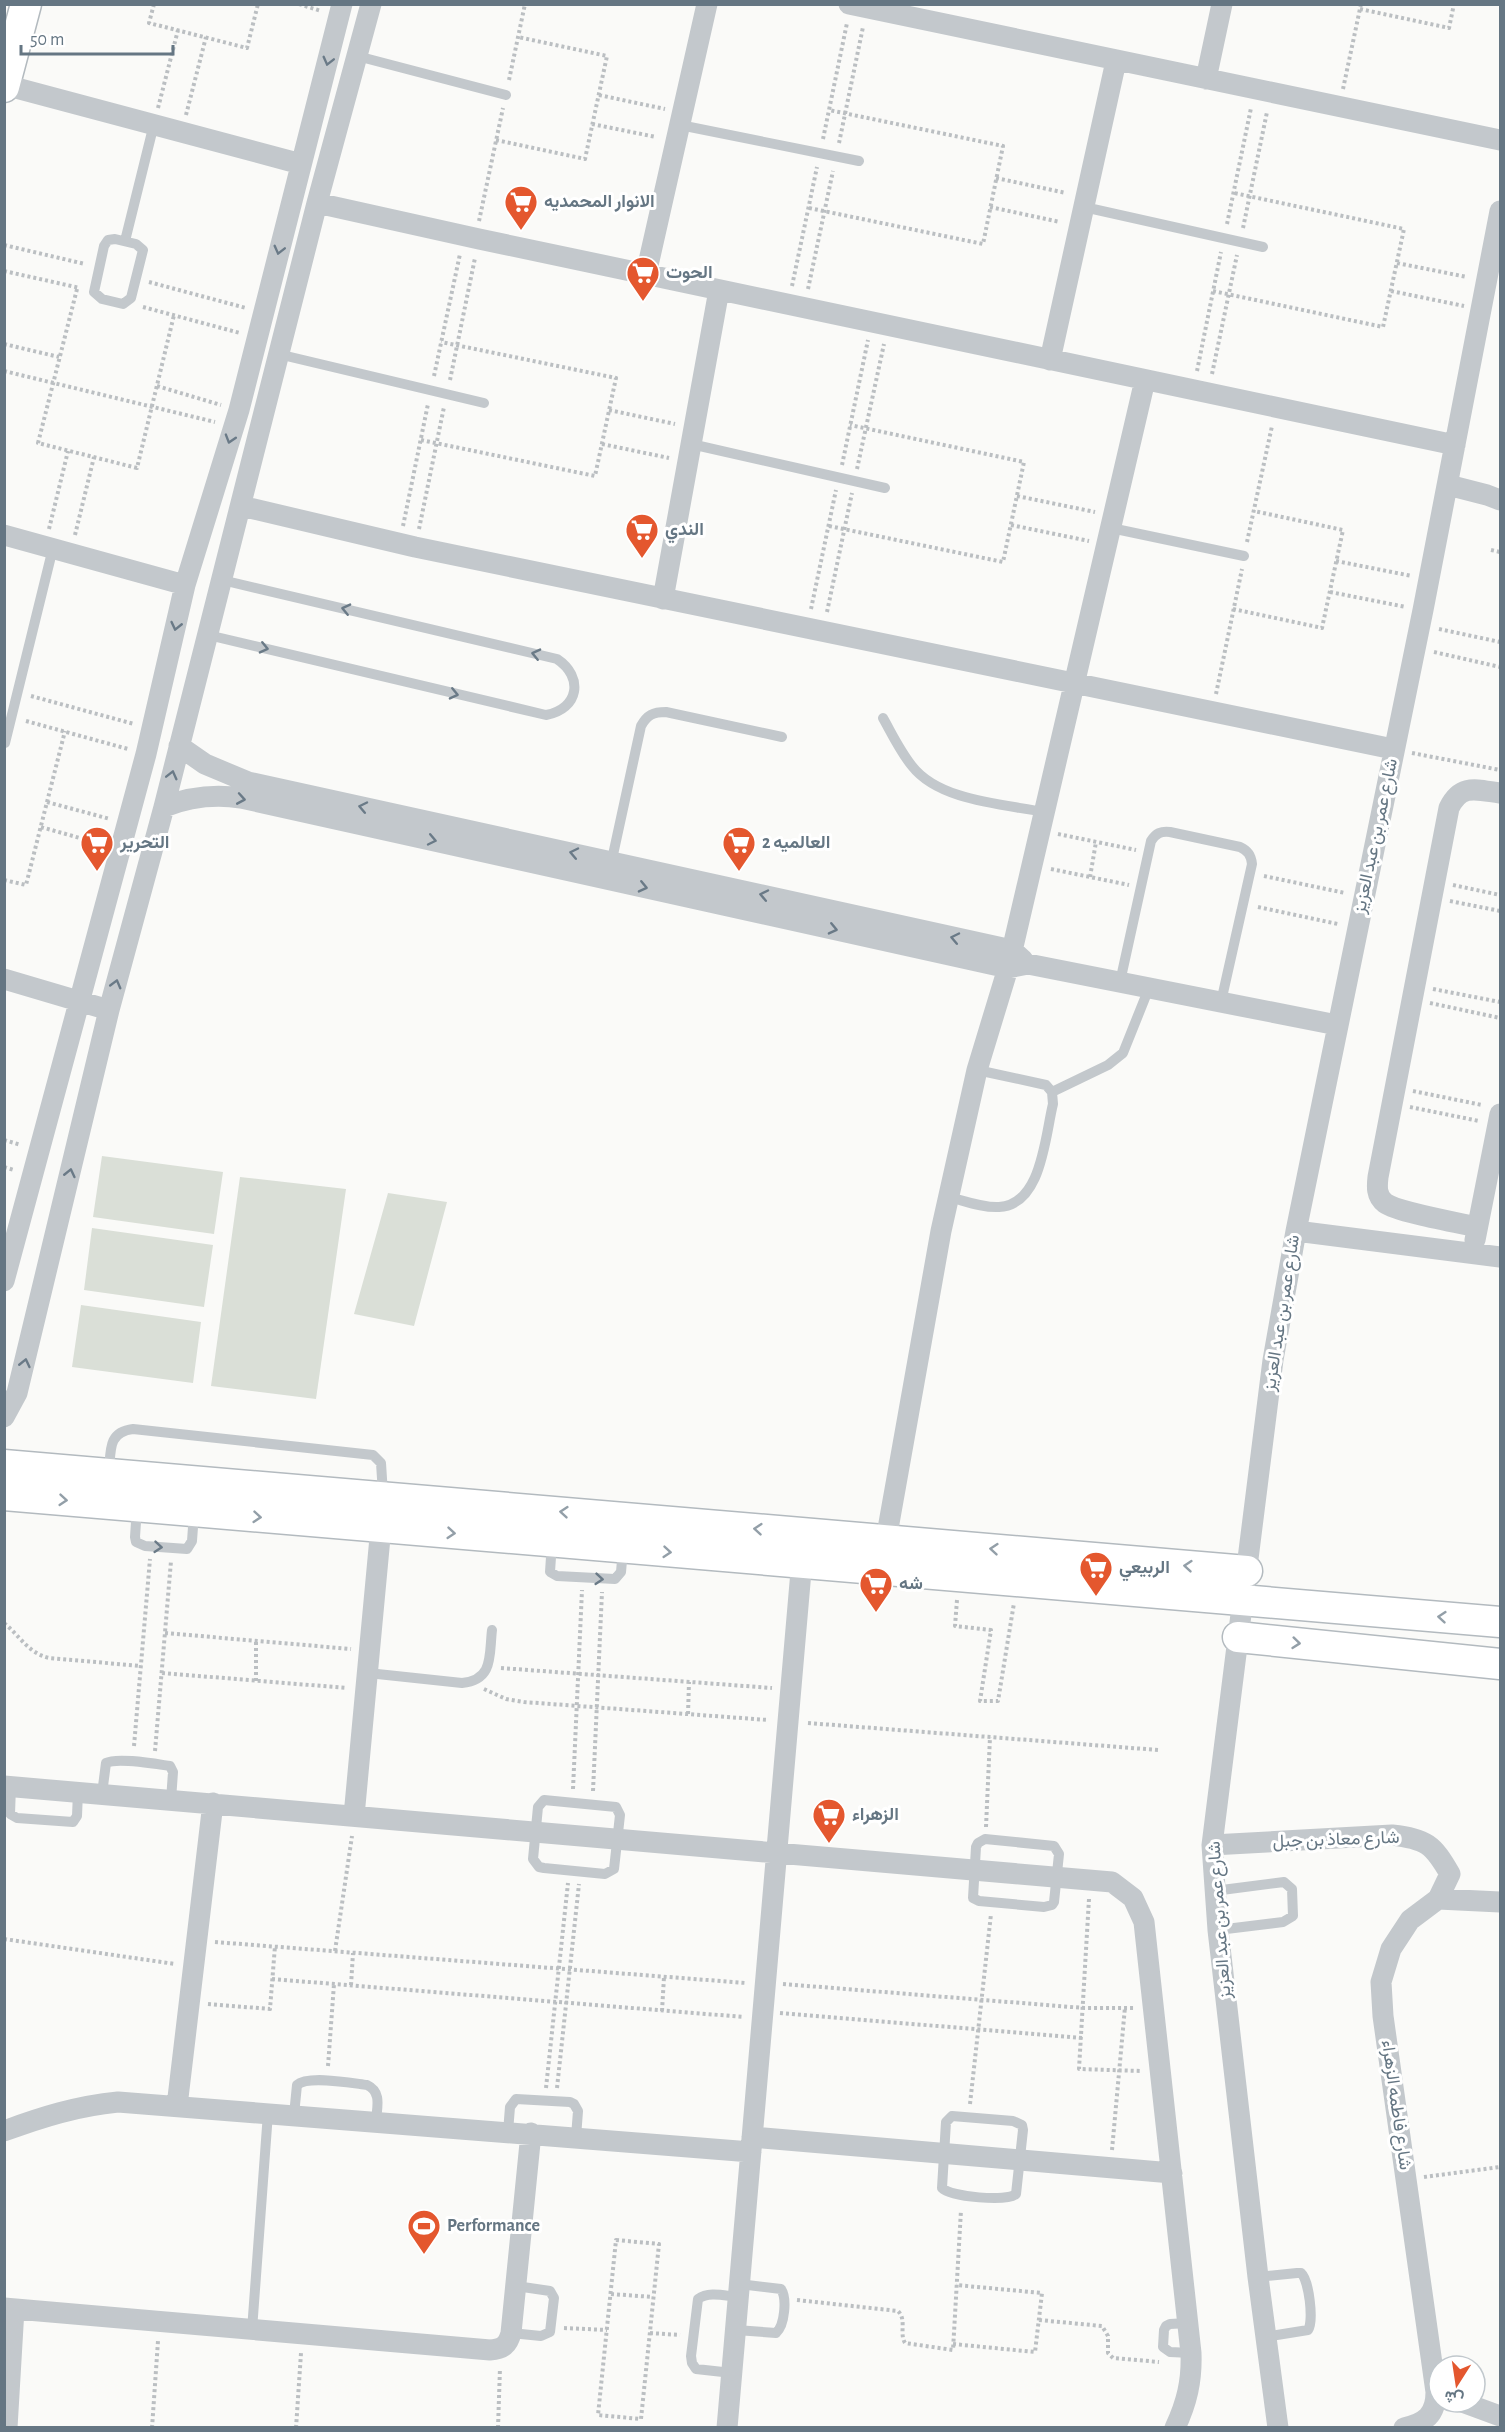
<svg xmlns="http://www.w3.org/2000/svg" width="1505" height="2432" font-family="'Alegreya Sans',Vazirmatn,sans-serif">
<rect width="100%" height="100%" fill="#fafaf8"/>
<path fill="#dadfd7" d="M102 1156 223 1172 214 1234 93 1217Z
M240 1177 346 1189 316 1399 211 1386Z
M388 1193 447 1202 414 1326 354 1314Z
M92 1228 213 1245 204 1307 84 1290Z
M81 1305 201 1322 193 1383 72 1367Z"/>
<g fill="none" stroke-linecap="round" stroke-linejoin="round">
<defs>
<path id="secondary" d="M4 87 26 4
M4 1465 1247 1571
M4 1495 1500 1622
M1238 1637 1500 1664"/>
</defs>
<use href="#secondary" stroke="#b3babf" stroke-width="33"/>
<path stroke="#bbbfc2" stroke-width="4" stroke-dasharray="3 3" stroke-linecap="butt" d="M154 4 149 23 247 48 258 4
M299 4 321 11
M1360 9 1449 28 1454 4
M509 80 525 4
M1343 89 1361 4
M599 95 665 109
M158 108 178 30
M186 115 206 37
M592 124 656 137
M823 139 847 23
M496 140 585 159 607 56 518 37
M839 143 863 27
M996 178 1066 193
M990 207 1060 222
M809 208 983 244 1003 146 829 110
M479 221 503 108
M1227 224 1251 108
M1243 228 1267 112
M4 245 85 264
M1397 263 1467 277
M4 271 80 288
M149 282 246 308
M792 286 817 167
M77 289 38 443 137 468 174 315
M808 289 833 171
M1213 291 1383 327 1404 229 1234 193
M1391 291 1464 306
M143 307 240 333
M4 344 59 357
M4 371 215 422
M1197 371 1221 252
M1212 374 1237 255
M434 376 460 254
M450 380 475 258
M157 386 221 405
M609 410 675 424
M421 440 595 476 616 378 441 342
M602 444 669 458
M842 465 868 340
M857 469 884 344
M1017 496 1095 512
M1011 525 1089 541
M403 526 428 404
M829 526 1003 562 1024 462 850 425
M49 529 68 451
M419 529 444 407
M75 535 94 457
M1247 542 1272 426
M1491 550 1500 552
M1336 561 1412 576
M1330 592 1406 607
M811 609 836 490
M1233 609 1322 628 1343 530 1254 511
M827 612 852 493
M1439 629 1500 642
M1434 652 1500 667
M1216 694 1242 569
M31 696 134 724
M26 721 128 749
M1412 753 1500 770
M47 802 110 819
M41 827 101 844
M1058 834 1136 850
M1051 869 1129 885
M1264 876 1345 893
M1090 877 1096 842
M4 880 26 885 65 731
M1453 885 1500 895
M1450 901 1500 911
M1258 907 1338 924
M1433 989 1500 1002
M1430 1003 1500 1018
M1413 1091 1482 1105
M1410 1107 1479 1121
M4 1140 21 1145
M4 1167 14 1170
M957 1600 955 1626 991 1630 980 1701H998L1014 1603
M4 1623C20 1636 28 1653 49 1658L141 1666
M165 1633 351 1649
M501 1668 772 1688
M162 1673 347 1688
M256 1681V1641
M484 1689 506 1699 524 1702 768 1720
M688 1714 689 1682
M808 1723 1158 1750
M134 1746 150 1559
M155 1751 171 1561
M573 1789 582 1590
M593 1791 602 1592
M986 1827 990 1737
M1089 1899 1079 2069 1141 2071
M4 1939 175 1964
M215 1942 746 1983
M335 1951 352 1836
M272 1979 744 2017
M783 1984 1084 2008H1135
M351 1985 353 1953
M208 2004 270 2009 275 1946
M662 2011 664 1977
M780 2013 1082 2038
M328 2066 334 1984
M546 2088 568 1883
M557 2088 579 1884
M970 2104 991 1914
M1112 2150 1125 2007
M1424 2177 1500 2167
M616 2240 659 2244 641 2419 598 2415Z
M611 2294 653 2297
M797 2300 898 2311C907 2320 899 2333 905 2343L953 2350 961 2210
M1039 2320 1102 2326 1108 2336V2353L1113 2358 1159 2362
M564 2328 607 2330
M650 2333 680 2335
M953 2344 1035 2352 1042 2293 956 2285
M152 2428 158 2341
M296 2428 301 2353
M498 2428 500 2368"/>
<path stroke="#c3c8cc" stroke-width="10" d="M357 56 506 95
M680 125 859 161
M1084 207 1263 247
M115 239 136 244 143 250 131 298 123 304 102 299 94 292 104 246 108 240Z
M125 241 154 124
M278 354 484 403
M691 444 885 488
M1111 528 1244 556
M208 635 546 715C579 709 584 677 557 659L222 580
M883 718C892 734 900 751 912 766 939 801 1003 804 1044 812
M5 743 53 548
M611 864 641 726C647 715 653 712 666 712L782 737
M1120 982 1151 841C1156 833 1161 831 1170 832L1240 847C1248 851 1251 855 1252 864L1221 1002
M1052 1092 1108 1065 1123 1053 1149 988
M949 1197C965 1201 983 1208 999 1207 1042 1205 1045 1136 1053 1104L1052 1092 1046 1085 977 1070
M109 1473C111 1452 107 1432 133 1429L373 1455 381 1463 383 1494
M137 1507 135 1537 136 1542 145 1546 187 1549 192 1541 194 1513
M552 1542 550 1572 557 1576 615 1579 621 1572 623 1549
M368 1673 462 1683C494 1680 489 1655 492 1630
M11 1786 10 1814 17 1818 73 1822 77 1816 78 1792
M102 1794 106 1763C117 1757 156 1764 170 1766L173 1772 171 1800
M544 1800 616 1807 620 1815 614 1869 605 1874 544 1868 539 1867 533 1859 538 1807Z
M985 1839 1054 1846 1059 1854 1054 1902 1052 1905 1044 1907 979 1901 973 1898 976 1847 978 1843Z
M1214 1891 1284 1882 1292 1889 1293 1916 1283 1922 1218 1930
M294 2115 297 2085C308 2075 351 2083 367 2085 382 2092 377 2107 376 2121
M952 2116 1013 2121 1022 2125 1023 2130 1016 2194C1007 2202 951 2197 942 2188L946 2122Z
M508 2132 510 2107 516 2099 570 2102 574 2104 578 2111 576 2137
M1258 2277 1297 2273H1301C1309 2280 1314 2321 1308 2330L1265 2337
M1188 2323 1170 2324 1166 2326 1164 2330 1163 2347 1170 2352 1191 2353
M252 2330 268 2113
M736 2330 776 2333C785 2325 787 2298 781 2289L739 2284
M511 2333 541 2336 550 2332 554 2298 550 2291 516 2286
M732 2373 696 2369 692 2363 691 2356 698 2299C709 2291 725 2296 738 2297"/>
<path stroke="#c3c8cc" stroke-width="21" d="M849 4 1500 140
M1206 79 1222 4
M5 85 301 164
M317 203 479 239 1455 445
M646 274 707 4
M1050 360 1116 61
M1448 485 1487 495 1500 500
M241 506 415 547 1393 749
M4 535 185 585
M663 599 719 290
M179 746 205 764 248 782 1012 950 1023 960
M164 807C189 797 214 794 241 798L1008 968 1028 964 1337 1025
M4 979 109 1010
M1477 1227C1459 1223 1397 1212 1385 1203 1376 1196 1377 1186 1378 1177L1449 808C1461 783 1477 790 1500 793
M1296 1231 1500 1257
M1475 1240 1500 1114
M4 1281 146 754 185 585 239 410 342 4
M4 1417 17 1393 109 1010 164 807 317 203 371 4
M886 1540 941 1231 977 1070 1008 968 1145 380
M4 1786 1112 1882 1133 1898 1144 1922 1191 2353C1192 2381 1187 2402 1175 2428
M354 1816 382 1516
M1212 1845 1392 1835C1426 1839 1433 1844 1450 1874L1438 1899
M177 2106 213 1803
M4 2131C42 2117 77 2106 118 2102L751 2152
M752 2137 1172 2173
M4 2308 490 2350C503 2349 508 2345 511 2333L531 2133
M1462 2402 1500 2416
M7 2428 14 2309
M727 2428 803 1548
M1278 2428 1258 2277 1218 1930 1212 1845 1273 1360 1296 1231 1423 610 1500 211
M1404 2428C1425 2423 1436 2415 1436 2392L1383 2016 1381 1982 1391 1949 1410 1920 1438 1899 1500 1902"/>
<use href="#secondary" stroke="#fff" stroke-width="30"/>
</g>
<defs><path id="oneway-chevron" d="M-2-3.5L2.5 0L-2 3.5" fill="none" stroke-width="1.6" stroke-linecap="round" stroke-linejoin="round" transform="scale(1.5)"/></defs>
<g stroke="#6a7a87">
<use href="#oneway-chevron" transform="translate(328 61) rotate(104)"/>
<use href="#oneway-chevron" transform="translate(279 250) rotate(104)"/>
<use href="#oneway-chevron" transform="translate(230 439) rotate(107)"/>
<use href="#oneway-chevron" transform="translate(346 609) rotate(-167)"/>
<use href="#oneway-chevron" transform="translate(176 626) rotate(103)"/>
<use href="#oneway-chevron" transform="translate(264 648) rotate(13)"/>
<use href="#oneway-chevron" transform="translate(536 654) rotate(-167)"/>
<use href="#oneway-chevron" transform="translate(454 694) rotate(13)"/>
<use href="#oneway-chevron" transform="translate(172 775) rotate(-76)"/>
<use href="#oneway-chevron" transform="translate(241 799) rotate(10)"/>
<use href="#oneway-chevron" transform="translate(363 807) rotate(-168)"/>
<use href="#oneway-chevron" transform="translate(432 840) rotate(12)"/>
<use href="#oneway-chevron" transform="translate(574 853) rotate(-168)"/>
<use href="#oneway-chevron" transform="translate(643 887) rotate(13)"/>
<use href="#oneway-chevron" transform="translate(764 895) rotate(-168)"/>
<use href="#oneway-chevron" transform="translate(833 929) rotate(13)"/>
<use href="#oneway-chevron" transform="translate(955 938) rotate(-168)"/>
<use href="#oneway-chevron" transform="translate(116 984) rotate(-75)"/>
<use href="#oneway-chevron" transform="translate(70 1173) rotate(-77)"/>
<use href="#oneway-chevron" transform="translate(25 1363) rotate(-77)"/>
<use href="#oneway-chevron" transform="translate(158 1547) rotate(5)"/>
<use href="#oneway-chevron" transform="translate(599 1579) rotate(5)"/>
</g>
<g stroke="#939fa8">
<use href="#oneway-chevron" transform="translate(63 1500) rotate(5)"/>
<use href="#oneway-chevron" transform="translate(564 1512) rotate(-175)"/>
<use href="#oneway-chevron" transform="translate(257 1517) rotate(5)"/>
<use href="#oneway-chevron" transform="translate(758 1529) rotate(-175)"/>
<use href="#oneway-chevron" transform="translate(451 1533) rotate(5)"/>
<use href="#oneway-chevron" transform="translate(994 1549) rotate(-175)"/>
<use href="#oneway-chevron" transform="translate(667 1552) rotate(5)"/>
<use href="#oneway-chevron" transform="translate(1188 1566) rotate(-175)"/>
<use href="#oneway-chevron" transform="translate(1442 1617) rotate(-175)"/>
<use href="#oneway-chevron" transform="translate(1296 1643) rotate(6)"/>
</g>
<defs>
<symbol id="supermarket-pin" viewBox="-11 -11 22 30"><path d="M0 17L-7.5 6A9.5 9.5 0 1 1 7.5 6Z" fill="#e4572e" stroke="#fff"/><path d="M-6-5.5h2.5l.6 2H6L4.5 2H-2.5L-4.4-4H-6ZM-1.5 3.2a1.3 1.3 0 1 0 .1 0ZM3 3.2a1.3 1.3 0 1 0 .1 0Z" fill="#fff"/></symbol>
<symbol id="stadium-pin" viewBox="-11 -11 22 30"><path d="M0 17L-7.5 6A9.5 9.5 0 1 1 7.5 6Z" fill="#e4572e" stroke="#fff"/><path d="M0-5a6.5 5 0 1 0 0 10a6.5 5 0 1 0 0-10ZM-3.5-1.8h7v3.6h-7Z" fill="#fff"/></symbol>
</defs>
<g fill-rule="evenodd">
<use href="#supermarket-pin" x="502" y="183" width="38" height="52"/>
<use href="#supermarket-pin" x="624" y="254" width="38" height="52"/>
<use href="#supermarket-pin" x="623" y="511" width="38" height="52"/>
<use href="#supermarket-pin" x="78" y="824" width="38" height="52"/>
<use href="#supermarket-pin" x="720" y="824" width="38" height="52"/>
<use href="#supermarket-pin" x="1077" y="1549" width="38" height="52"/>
<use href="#supermarket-pin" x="857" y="1565" width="38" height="52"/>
<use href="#supermarket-pin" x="810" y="1796" width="38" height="52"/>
<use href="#stadium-pin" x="405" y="2207" width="38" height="52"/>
</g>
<g text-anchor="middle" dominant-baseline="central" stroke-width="6" stroke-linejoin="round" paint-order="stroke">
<g font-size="18" font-weight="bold" fill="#657683" stroke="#fff" text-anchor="start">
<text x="544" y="202">الانوار المحمديه</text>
<text x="666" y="273">الحوت</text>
<text x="665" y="530">الندي</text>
<text x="120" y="843">التحرير</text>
<text x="762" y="843">العالميه 2</text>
<text x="1119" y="1568">الربيعي</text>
<text x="899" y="1584">شه</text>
<text x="852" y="1815">الزهراء</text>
<text x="447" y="2226">Performance</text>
</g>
<g font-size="18" fill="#657683" stroke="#fff">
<text transform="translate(1376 836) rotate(-78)">شارع عمر بن عبد العزيز</text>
<text transform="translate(1282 1313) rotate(-81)">شارع عمر بن عبد العزيز</text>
<text transform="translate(1336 1840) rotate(-2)">شارع معاذ بن جبل</text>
<text transform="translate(1220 1920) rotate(-94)">شارع عمر بن عبد العزيز</text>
<text transform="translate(1396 2105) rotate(82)">شارع فاطمه الزهراء</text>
</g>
</g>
<rect width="1505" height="2432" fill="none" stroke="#657683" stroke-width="12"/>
<g transform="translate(1457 2384) rotate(192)"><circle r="28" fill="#ffffff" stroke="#c1c8cd" stroke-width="1.5"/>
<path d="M0-4.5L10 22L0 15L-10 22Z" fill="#e4572e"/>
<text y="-9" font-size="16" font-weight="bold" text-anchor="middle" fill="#657683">ش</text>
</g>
<path d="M21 45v9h152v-9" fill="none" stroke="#657683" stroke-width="3"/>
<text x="30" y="45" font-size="18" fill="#657683" stroke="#ffffff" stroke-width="4.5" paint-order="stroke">50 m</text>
</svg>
